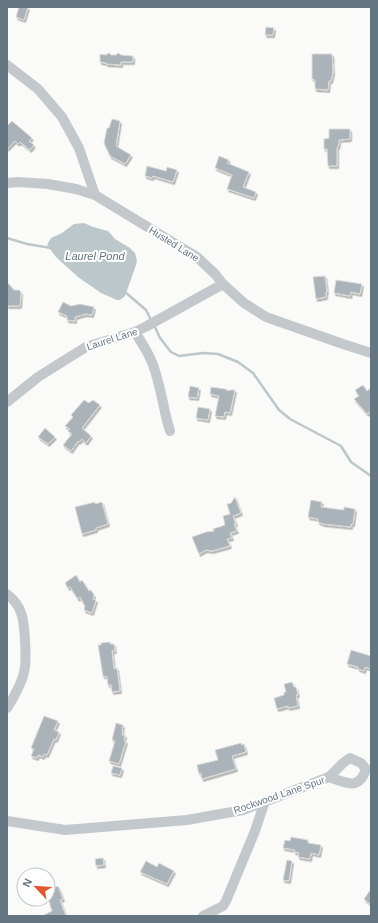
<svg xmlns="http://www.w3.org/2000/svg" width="378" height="923" font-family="Arial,sans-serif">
<defs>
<filter id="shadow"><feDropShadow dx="1.5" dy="2.5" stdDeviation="0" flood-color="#0004"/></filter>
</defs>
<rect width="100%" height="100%" fill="#fafaf8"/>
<path fill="#bbc7cb" d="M84 223 93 227 108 231 115 239 130 248 135 253 137 261 135 268 125 296 120 300H117L101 293 78 277 56 257 47 245 51 238 62 233 74 224Z"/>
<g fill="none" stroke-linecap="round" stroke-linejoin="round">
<path stroke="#bbc7cb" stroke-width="2.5" d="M7 238 27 244 51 248
M124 291 146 310 151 320
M154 325 160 338 171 352 179 356 203 353 218 354 238 362 253 373 279 410 290 419 341 446 351 462 371 476"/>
</g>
<path fill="#aab3b9" stroke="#dcdcda" filter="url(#shadow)" d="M19 7H28L24 20 16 17Z
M266 27 274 28 273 35H265Z
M109 53 111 55H116L118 53 121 55 133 56V62H121V65L106 64V63L100 62V54L106 55Z
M312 54H332L333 72 331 81H329L328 90 315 89V80L312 79Z
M112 119 120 121 116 146 131 155 125 164 110 156 104 143 107 128H109Z
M12 121 32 138 29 141 34 145 30 150 20 142 18 144 15 141 7 149V126Z
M329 129H350V139L339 140V144L337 148V166H328L327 149H324V139L329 138Z
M219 156 229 160 227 163 249 172 243 187 256 192 254 198 227 189 232 175 215 168Z
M147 166 166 171 167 167 177 170 173 182 153 176 152 178 145 176Z
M325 276 327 292H326V297L316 299 313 277Z
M336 280 362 284 360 294 351 292 350 296 334 293Z
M7 282 14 290H19L21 292 20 306H7Z
M63 302 71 306 80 304 94 307 92 315 86 314 75 317V321L67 320V316L58 312Z
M363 385 367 391 371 388V411L367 414 354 399 359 396 355 390Z
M190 386 199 388 197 398 188 397Z
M211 387 225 389 229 391 230 390H235L230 413 225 412 224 417 215 416 219 396 210 394Z
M84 400 89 403 93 400 100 405 82 428 91 436 86 443 82 439 79 442 78 441 71 451 63 445 72 434 68 431 70 429 65 426 73 417 71 415Z
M198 407 210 409 208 420 196 418Z
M45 428 55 437 48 444 38 437Z
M235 497 241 513 233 516 236 524H234L237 531 230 533 232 538 227 539 230 546 212 551 206 550 199 554 192 537 206 532 214 531 213 529 225 525 223 516 230 514 227 504 231 503Z
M311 500 322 502 321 507 344 510V507L355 509 353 524H351V527L323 524 318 522V519L308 517Z
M95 502V504L102 502 108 524 96 528V530L82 534 75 507Z
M76 575 80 582 82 580 89 591 91 590 94 595 93 599 96 600 92 613 84 610 85 606 80 597 78 599 70 587 68 588 65 583Z
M110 642V644H114L115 651H112L114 669 117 668 120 691 112 692 111 685H108L107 677 103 676 98 645H101V643Z
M351 650 371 656V669L365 667 364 671 358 669V667L347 664Z
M292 682 294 687H296L298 695H296L298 706 288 708V706L277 709 274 698 284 695V692H286L284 684Z
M44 716 58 721 54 730 59 732 56 740 54 739 47 755 44 754 43 757 38 755 37 758 31 756 34 749 31 748Z
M116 723 123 725 122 731 123 732 122 735H125L124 741H126L119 764 109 761 115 741 112 740Z
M241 743 242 745 244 744 246 752 232 756 236 769 202 779 201 773 199 774 197 765 218 760 215 750Z
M113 766 122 768 120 775 111 773Z
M291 837 308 840V843L321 845 319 855 311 853 310 859 298 857 299 853 294 852 295 850 283 848 285 840 290 841Z
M103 858 104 865 96 866 95 859Z
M287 860 292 861 289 881 283 880Z
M146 861 157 867 159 863 174 871 167 884 140 872Z
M58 886 63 899 60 900 66 916H42L52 911 48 898V890Z
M371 889V905L364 899Z"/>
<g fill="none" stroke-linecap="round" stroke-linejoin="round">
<path stroke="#c3c8cc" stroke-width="10" d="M7 65 38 89 62 117 79 148 95 195
M7 183 18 182 48 184 76 189 95 195 197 257 215 274 223 284 244 303 266 317 343 344 371 353
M135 332C141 342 149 353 153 365 161 386 163 409 170 431
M7 402 38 377 86 347 135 332 147 326 223 284
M7 594C13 599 19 605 21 613 25 622 27 663 24 672 23 680 12 701 7 708
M7 821 65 830 187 820 243 810 329 777 343 763 350 758 361 763 366 769C359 791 346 783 329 777
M203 916 223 906 226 901 255 831 265 801"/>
</g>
<g text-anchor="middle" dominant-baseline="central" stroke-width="4" stroke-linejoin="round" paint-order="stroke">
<g font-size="10" fill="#657683" stroke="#fff">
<text transform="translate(174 244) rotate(32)">Husted Lane</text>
<text transform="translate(112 339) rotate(-18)">Laurel Lane</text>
<text transform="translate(279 795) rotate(-19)">Rockwood Lane Spur</text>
</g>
<g font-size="11" font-style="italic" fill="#60757c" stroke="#fff">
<text x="95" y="256">Laurel Pond</text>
</g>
</g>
<rect width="378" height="923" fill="none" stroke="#657683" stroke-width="16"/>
<g transform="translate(36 887) rotate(295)"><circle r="19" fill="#ffffff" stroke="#c1c8cd"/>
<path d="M0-3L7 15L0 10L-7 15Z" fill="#e4572e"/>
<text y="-6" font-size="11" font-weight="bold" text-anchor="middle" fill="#657683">N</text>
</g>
</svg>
